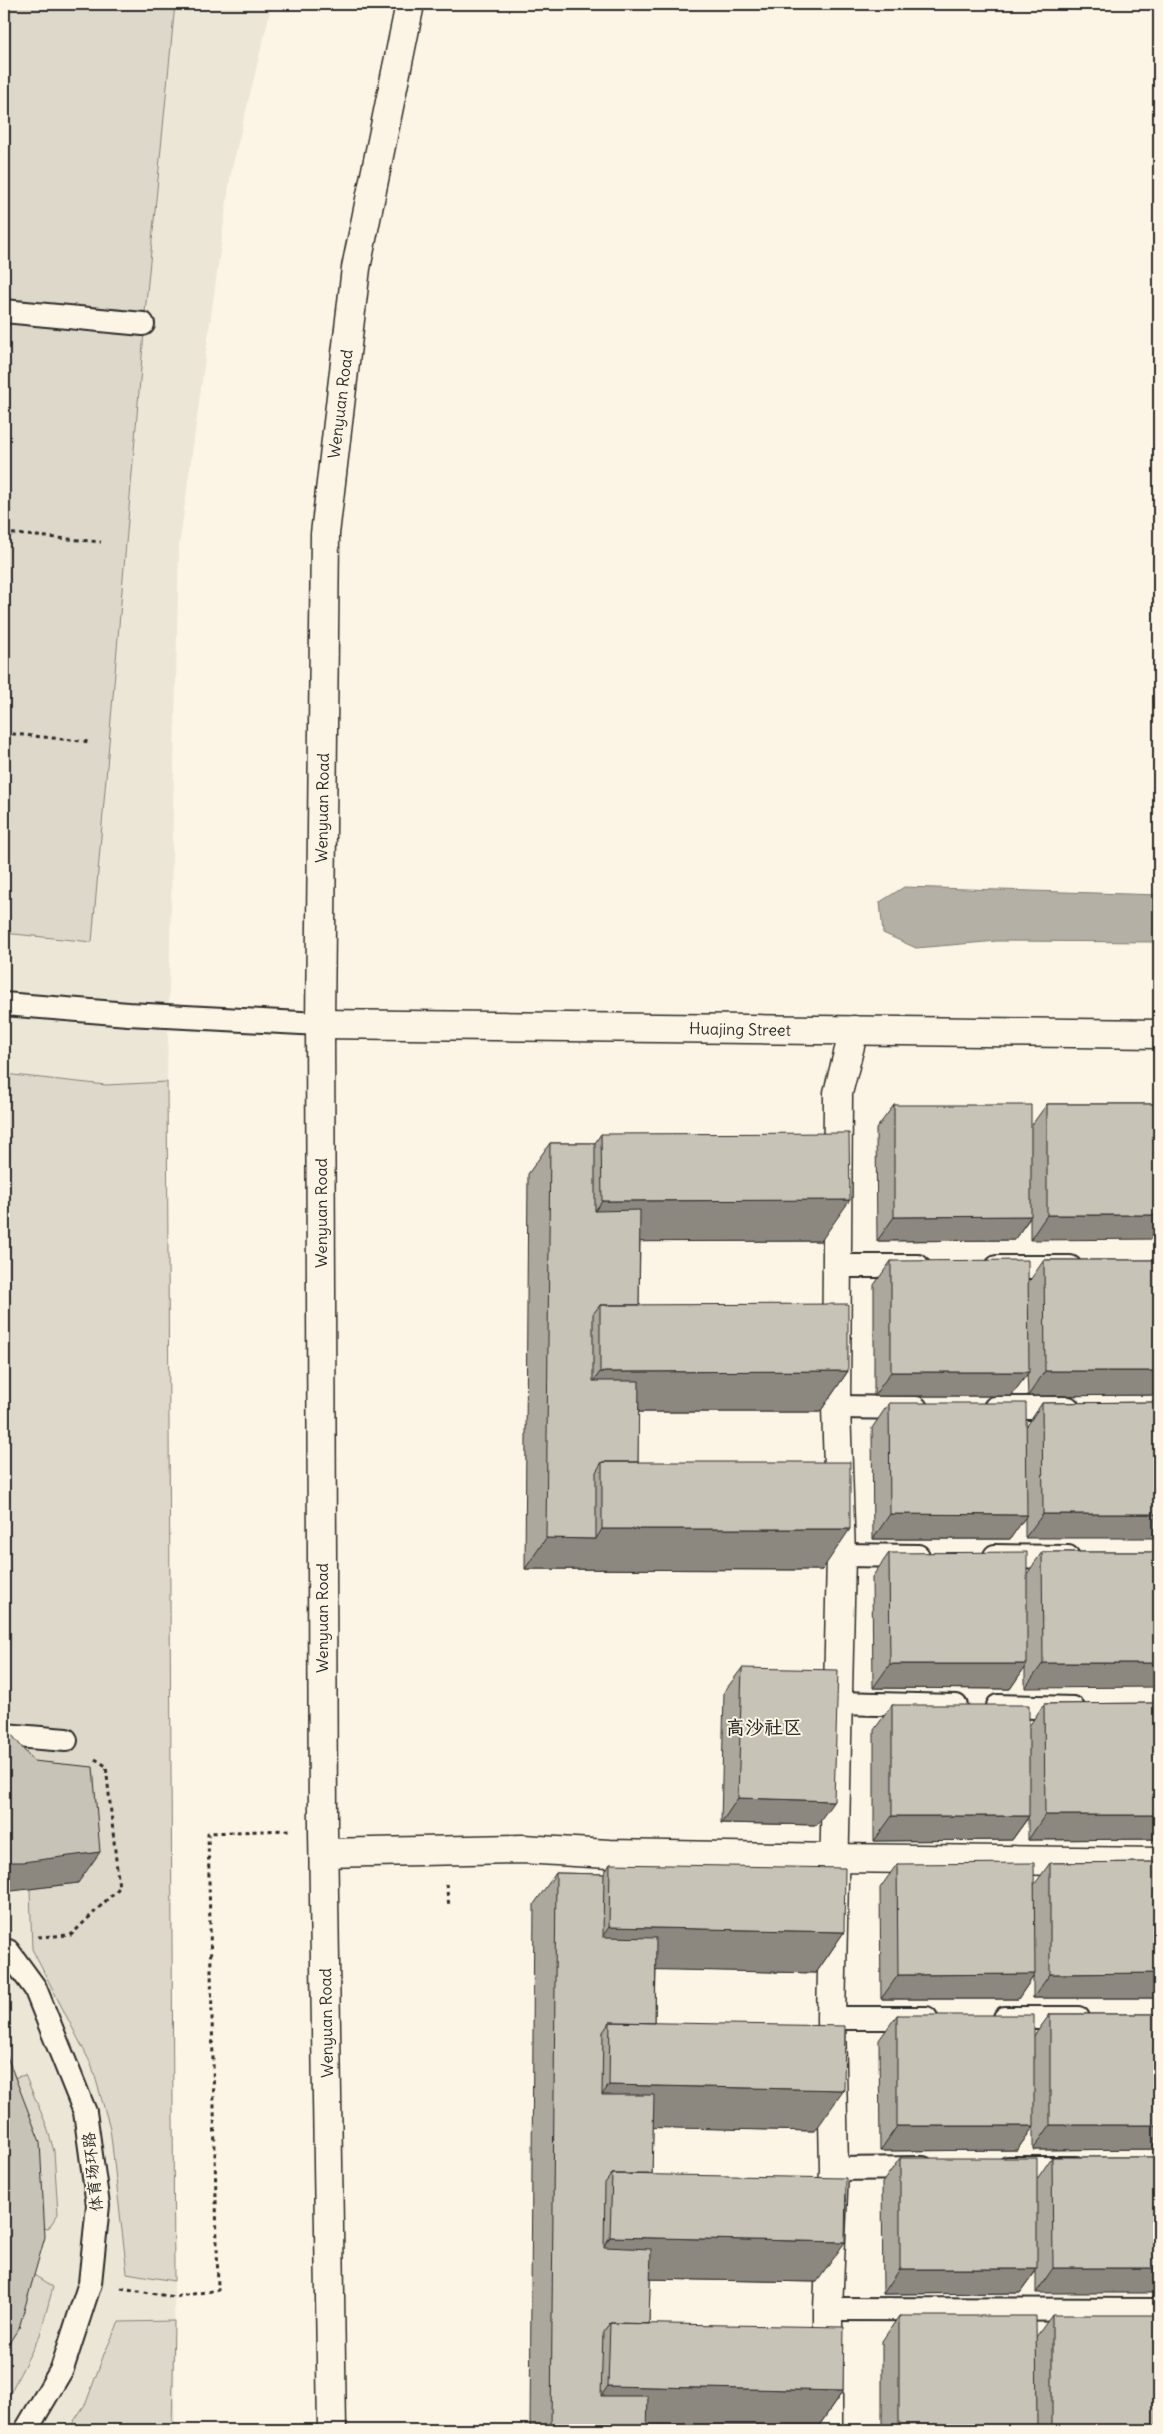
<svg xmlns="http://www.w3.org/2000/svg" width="1163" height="2434" font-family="Delius,'LXGW WenKai TC',sans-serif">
<rect width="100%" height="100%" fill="#fcf5e5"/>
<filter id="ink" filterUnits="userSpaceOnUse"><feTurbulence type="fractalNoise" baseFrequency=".02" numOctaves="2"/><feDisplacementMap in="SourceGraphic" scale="10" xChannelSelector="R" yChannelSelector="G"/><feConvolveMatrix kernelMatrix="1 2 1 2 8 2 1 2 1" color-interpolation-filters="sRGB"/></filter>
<g filter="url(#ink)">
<path fill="#ece6d7" d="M4 4H272L231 172 179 547 167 1082 175 2430H4Z"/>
<path fill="#ded8ca" stroke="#84827a" d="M4 4H175L145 313 4 301Z
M4 320 144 333 92 942 4 933Z
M4 1074 106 1085 167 1082 174 2281 127 2273 110 2128 92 2066 32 1949 30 1889 78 1883 4 1783Z
M25 2075 46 2124 54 2151 58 2214 48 2229 21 2223 4 2080Z
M23 2268 53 2287 40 2335 4 2405V2336Z
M174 2321 172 2430H68L86 2403 104 2354 119 2322Z"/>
<path fill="#b4b0a5" stroke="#7d7b74" d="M904 887 1159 895V942L997 941 916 948 883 933 880 902Z"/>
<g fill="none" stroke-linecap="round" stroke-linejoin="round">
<defs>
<path id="service" d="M4 311 143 324
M4 1004 128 1014 320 1024
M839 1266H918
M997 1267H1070
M836 1407 916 1408
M995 1408H1068
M841 1555 918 1556
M995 1556 1068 1557
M838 1703 956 1706
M998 1706 1073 1708
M4 1735 66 1740
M4 1953 8 1951 35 1988 85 2112 98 2205 90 2283 62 2369 26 2430
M831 2018H926
M1005 2018H1078
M1008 2168H1076
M834 2169 923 2168
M828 2309 1159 2310"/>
<path id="minor" d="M324 1853 522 1849 609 1854 834 1858 1159 1862
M828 2430V2309L834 2169 831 2018 841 1555 836 1407 838 1093 854 1030"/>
<path id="tertiary" d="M320 1024 1159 1034"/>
<path id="secondary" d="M332 2430 323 1829 320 1024 325 534 356 268 410 4"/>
</defs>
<use href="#service" stroke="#2b2b2b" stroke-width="26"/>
<use href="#minor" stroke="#2b2b2b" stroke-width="31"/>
<use href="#tertiary" stroke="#2b2b2b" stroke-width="31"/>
<use href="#secondary" stroke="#2b2b2b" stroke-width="31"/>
<path stroke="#2b2b2b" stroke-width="3" stroke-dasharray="4 4" stroke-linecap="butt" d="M4 533 101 542
M4 733 91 742
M446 1884 449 1906
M38 1937 71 1935 119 1888 106 1766 92 1757
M121 2288 174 2297 218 2290 208 1833 289 1830"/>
<use href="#service" stroke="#fcf5e5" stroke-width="22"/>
<use href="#minor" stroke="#fcf5e5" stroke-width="28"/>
<use href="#tertiary" stroke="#fcf5e5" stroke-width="28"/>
<use href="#secondary" stroke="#fcf5e5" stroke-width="28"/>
</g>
<path fill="#aca89d" stroke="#2b2b2b" d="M1047 1104H1159L1030 1240V1218L1014 1240 877 1241 876 1129 894 1105 1031 1126Z
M601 1134 821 1241H640L639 1305 848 1371 820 1412H638V1462L822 1570 525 1569 528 1174 550 1143H595Z
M1044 1260H1159V1395L1028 1396 1027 1374 1011 1396H874V1285L891 1261 1028 1283Z
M1159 1402 1025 1538V1517L1010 1539H873L872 1428 889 1403 1027 1426 1042 1403Z
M1042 1552H1159L1025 1688V1667L1010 1689 873 1688 872 1577 889 1553 1027 1574Z
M742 1668 817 1825 721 1823 724 1692Z
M1159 1703V1839L1028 1840V1818L1012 1840 874 1841V1730L892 1705 1029 1726 1044 1704Z
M1159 1862V1998H1033V1977L1018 1999H881L880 1888 897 1864 1034 1885 1050 1863Z
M610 1864 844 1932 816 1973 656 1969 655 2023 815 2131 653 2127 652 2174 817 2282 650 2279 649 2324 843 2391 816 2430H754L647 2428V2430H530L534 1904 556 1873 604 1874Z
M1050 2014H1159V2149L1033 2150V2127L1017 2150 880 2151 879 2040 897 2015 1034 2036Z
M1052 2157H1159L1036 2293V2271L1020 2293 883 2294 882 2183 900 2158 1037 2179Z
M1052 2315 1159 2430H1035V2429L1034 2430H882V2341L899 2316 1036 2337Z"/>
<path fill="#8c8880" stroke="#2b2b2b" d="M850 1200 821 1241 573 1242 602 1201Z
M1047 1215H1159V1239L1030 1240Z
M1031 1216 1014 1240 877 1241 894 1217Z
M848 1371 820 1412H572L600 1372Z
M1045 1371H1159V1395L1028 1396Z
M891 1372H1029L1011 1396H874Z
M890 1514 1027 1515 1010 1539H873Z
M1043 1514H1159V1538H1025Z
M602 1529H850L822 1570 525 1569 546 1538 596 1539Z
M1043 1663H1159V1687L1025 1688Z
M890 1664H1027L1010 1689 873 1688Z
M738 1798 834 1801 817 1825 721 1823Z
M1045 1815H1159V1839L1028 1840Z
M892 1816H1029L1012 1840 874 1841Z
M100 1852 78 1883 4 1892V1862Z
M609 1927 844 1932 816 1973 581 1968Z
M1159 1973V1998H1033L1050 1974Z
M1035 1974 1018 1999H881L898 1975Z
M609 2085 844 2090 815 2131 580 2126Z
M1050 2125H1159V2149L1033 2150Z
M897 2126H1034L1017 2150 880 2151Z
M610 2237 845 2242 817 2282 582 2278Z
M1053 2268H1159V2293H1036Z
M900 2269H1037L1020 2293 883 2294Z
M608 2386 843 2391 816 2430H754L580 2427Z
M1159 2426V2430H1050L1052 2427Z
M899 2427H1037L1034 2430H898Z"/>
<path fill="#c8c3b7" stroke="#2b2b2b" d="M1047 1104H1159V1215H1047Z
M894 1105H1031V1216L894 1217Z
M849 1133 850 1200 602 1201 601 1134Z
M550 1143H595V1211L640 1210 639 1305H600L593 1314V1381H639L638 1462H602L596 1472V1539L546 1538Z
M1028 1260 1029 1372H891V1261Z
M1044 1260H1159V1371H1045Z
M848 1304V1371L600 1372V1305Z
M1159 1402V1514H1043L1042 1403Z
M889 1403H1026L1027 1515 890 1514Z
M602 1462H850V1529H602Z
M1027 1552V1664H890L889 1553Z
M1042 1552H1159V1663H1043Z
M742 1668 838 1670 834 1801 738 1798Z
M1159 1703V1815H1045L1044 1704Z
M892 1705H1029V1816H892Z
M4 1725 33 1761 93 1767 100 1852 23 1862H4Z
M1159 1862V1973L1050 1974V1863Z
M1034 1863 1035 1974 898 1975 897 1864Z
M610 1864 845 1868 844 1932 609 1927Z
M556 1873 604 1874 603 1937 656 1938 655 2023 610 2022 603 2032 602 2095H654L652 2174H612L605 2183 604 2247 651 2249 649 2324 610 2323 603 2332 601 2396H648L647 2430H551Z
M1050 2014H1159V2125H1050Z
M897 2015H1034V2126H897Z
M610 2022 845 2026 844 2090 609 2085Z
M4 2051 6 2054 40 2142 45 2237 19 2328 4 2350Z
M1052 2157H1159V2268H1053Z
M900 2158H1037V2269H900Z
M612 2174 846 2178 845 2242 610 2237Z
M1052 2315H1159V2426L1052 2427Z
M899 2316H1036L1037 2427H899Z
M610 2323 844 2327 843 2391 608 2386Z"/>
</g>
<g text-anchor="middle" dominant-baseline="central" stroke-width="4" stroke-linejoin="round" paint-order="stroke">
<g font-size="16" fill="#2b2b2b" stroke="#fcf5e5">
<text transform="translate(340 404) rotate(-83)">Wenyuan Road</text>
<text transform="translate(322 808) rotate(-89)">Wenyuan Road</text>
<text transform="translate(740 1029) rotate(1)">Huajing Street</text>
<text transform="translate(321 1213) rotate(-90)">Wenyuan Road</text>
<text transform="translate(322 1618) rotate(-90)">Wenyuan Road</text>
<text transform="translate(326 2023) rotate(-91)">Wenyuan Road</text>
<text transform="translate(92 2172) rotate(-96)">体育场环路</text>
</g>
<g font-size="19" font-weight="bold" fill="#2b2b2b" stroke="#fcf5e5">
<text x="764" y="1727">高沙社区</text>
</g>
</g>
<rect width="1163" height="2434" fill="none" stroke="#fcf5e5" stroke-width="20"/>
<rect x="10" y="10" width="1143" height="2414" fill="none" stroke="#2b2b2b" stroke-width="2" filter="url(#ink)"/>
</svg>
